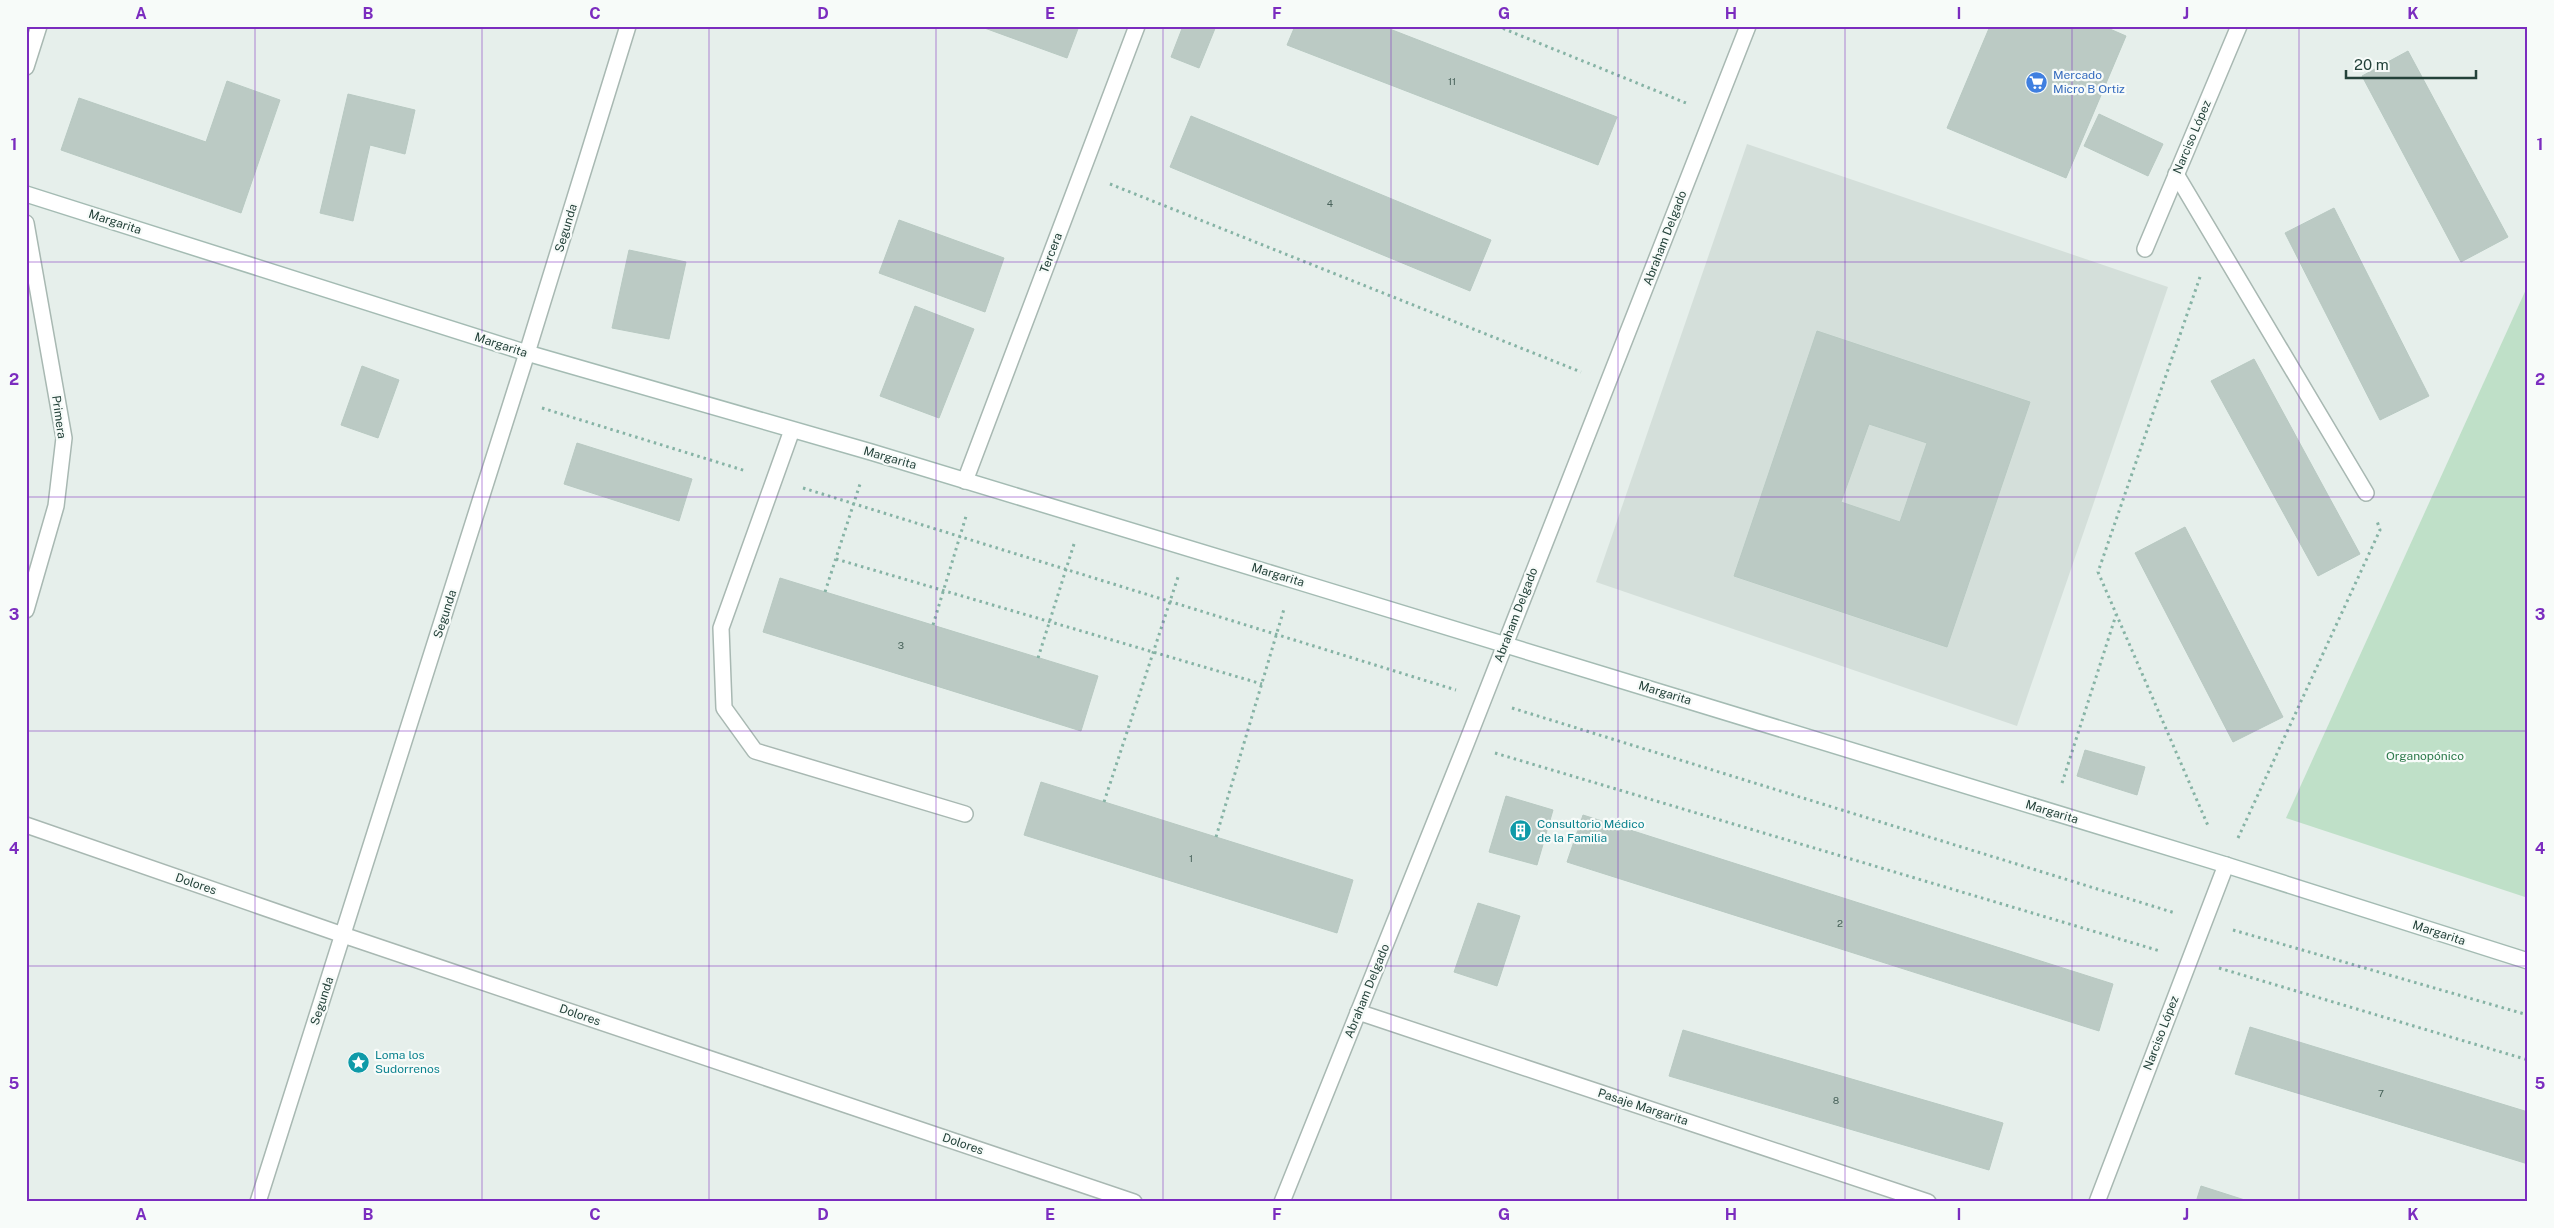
<svg xmlns="http://www.w3.org/2000/svg" width="2554" height="1228" font-family="'Public Sans',sans-serif">
<rect width="100%" height="100%" fill="#e6efeb"/>
<path fill="#d4dfda" d="M1747 144 2168 287 2017 726 1596 582Z"/>
<path fill="#bfe0c8" d="M2528 285V898L2286 818Z"/>
<path fill="#bbcac4" stroke="#b8c9c2" fill-rule="evenodd" d="M979 26H1079L1067 58Z
M1183 26H1216L1199 68 1171 57Z
M1295 26H1382L1617 117 1598 165 1287 45Z
M1990 26H2103L2126 36 2066 178 1947 128Z
M2408 51 2508 237 2461 262 2362 76Z
M227 81 280 100 241 213 61 150 79 98 206 142Z
M348 94 415 110 405 154 370 145 353 221 320 213Z
M2099 114 2163 144 2148 176 2084 146Z
M1191 116 1491 240 1470 291 1170 167Z
M2334 208 2429 396 2380 420 2285 233Z
M899 220 1004 258 985 312 879 273Z
M629 250 686 262 669 339 612 328Z
M915 306 974 329 939 418 880 396Z
M1817 331 2030 402 1947 647 1734 576ZM1869 424 1927 443 1900 522 1841 502Z
M2254 359 2360 554 2318 576 2211 381Z
M362 366 399 380 378 438 341 425Z
M577 443 692 479 679 521 564 484Z
M2185 527 2283 717 2233 742 2135 553Z
M780 578 1098 676 1081 731 763 632Z
M2085 750 2145 767 2137 795 2077 776Z
M1041 782 1353 880 1337 933 1024 835Z
M1506 796 1553 810 1537 865 1489 852Z
M1583 815 2113 984 2099 1031 1567 862Z
M1478 903 1520 916 1497 986 1454 972Z
M2250 1027 2528 1112V1164L2235 1074Z
M1683 1030 2003 1123 1989 1170 1669 1076Z
M2201 1186 2251 1202H2196Z"/>
<g fill="none" stroke-linecap="round" stroke-linejoin="round">
<defs>
<path id="service" d="M2176 174 2366 493
M792 430 721 628 724 708 755 751 965 814"/>
<path id="minor" d="M26 67 39 26
M26 223 64 438 56 506 26 610
M2145 249 2239 26
M965 481 1137 26
M26 825 343 935 1134 1202
M1358 1012 1928 1202
M258 1202 527 353 628 26
M2097 1202 2226 865"/>
<path id="tertiary" d="M1282 1202 1466 744 1748 26"/>
<path id="secondary" d="M26 194 527 353 871 452 1293 580 2226 865 2528 961"/>
</defs>
<use href="#service" stroke="#a8b8b2" stroke-width="18"/>
<use href="#minor" stroke="#a8b8b2" stroke-width="18"/>
<use href="#tertiary" stroke="#a8b8b2" stroke-width="18"/>
<use href="#secondary" stroke="#a4bbb3" stroke-width="18"/>
<path stroke="#86b3a5" stroke-width="3" stroke-dasharray="2.5 4" stroke-linecap="butt" d="M1497 26 1686 103
M1110 184 1581 372
M2200 277 2098 572 2209 828
M542 408 746 471
M803 488 1456 690
M836 559 1262 684
M825 592 861 481
M933 625 967 513
M1038 658 1074 544
M1512 708 2175 913
M1495 753 2160 951
M2062 783 2116 615
M1104 802 1178 577
M1216 837 1284 609
M2238 838 2380 530 2377 521
M2233 930 2528 1015
M2219 968 2528 1060"/>
<use href="#service" stroke="#fff" stroke-width="15"/>
<use href="#minor" stroke="#fff" stroke-width="15"/>
<use href="#tertiary" stroke="#fff" stroke-width="15"/>
<use href="#secondary" stroke="#fff" stroke-width="15"/>
</g>
<path fill="none" stroke="#7b2cbf" stroke-width="1" stroke-opacity="0.55" d="M255 26V1202M482 26V1202M709 26V1202M936 26V1202M1163 26V1202M1391 26V1202M1618 26V1202M1845 26V1202M2072 26V1202M2299 26V1202M26 262H2528M26 497H2528M26 731H2528M26 966H2528"/>
<defs>
<symbol id="supermarket-disc" viewBox="-11 -11 22 22"><circle r="9.5" fill="#3f7fe0" stroke="#f7fbf9"/><path d="M-6-5.5h2.5l.6 2H6L4.5 2H-2.5L-4.4-4H-6ZM-1.5 3.2a1.3 1.3 0 1 0 .1 0ZM3 3.2a1.3 1.3 0 1 0 .1 0Z" fill="#fff"/></symbol>
<symbol id="building-disc" viewBox="-11 -11 22 22"><circle r="9.5" fill="#0f9aa8" stroke="#f7fbf9"/><path d="M-4-6H4V6H1V3H-1V6H-4ZM-2.5-4.3h1.7v1.8h-1.7ZM.8-4.3h1.7v1.8H.8ZM-2.5-1h1.7V.8h-1.7ZM.8-1h1.7V.8H.8Z" fill="#fff"/></symbol>
<symbol id="sight-disc" viewBox="-11 -11 22 22"><circle r="9.5" fill="#0f9aa8" stroke="#f7fbf9"/><path d="M0-6L1.8-2.2L6-1.7L2.9 1.2L3.7 5.4L0 3.3L-3.7 5.4L-2.9 1.2L-6-1.7L-1.8-2.2Z" fill="#fff"/></symbol>
</defs>
<g fill-rule="evenodd">
<use href="#supermarket-disc" x="2024" y="70" width="25" height="25"/>
<use href="#building-disc" x="1508" y="818" width="25" height="25"/>
<use href="#sight-disc" x="346" y="1050" width="25" height="25"/>
</g>
<g text-anchor="middle" dominant-baseline="central" stroke-width="4.5" stroke-linejoin="round" paint-order="stroke">
<g font-size="10" fill="#4a645c">
<text x="1452" y="81">11</text>
<text x="1330" y="203">4</text>
<text x="901" y="645">3</text>
<text x="1191" y="858">1</text>
<text x="1840" y="923">2</text>
<text x="2381" y="1093">7</text>
<text x="1836" y="1100">8</text>
</g>
<g font-size="12" fill="#366cbe" stroke="#f7fbf9" text-anchor="start">
<text x="2053" y="75">Mercado<tspan x="2053" dy="14">Micro B Ortiz</tspan></text>
</g>
<g font-size="12" fill="#24423a" stroke="#f7fbf9">
<text transform="translate(2192 137) rotate(-67)">Narciso López</text>
<text transform="translate(115 222) rotate(18)">Margarita</text>
<text transform="translate(566 228) rotate(-73)">Segunda</text>
<text transform="translate(1665 238) rotate(-69)">Abraham Delgado</text>
<text transform="translate(1051 253) rotate(-69)">Tercera</text>
<text transform="translate(501 345) rotate(18)">Margarita</text>
<text transform="translate(59 417) rotate(82)">Primera</text>
<text transform="translate(890 458) rotate(16)">Margarita</text>
<text transform="translate(1278 575) rotate(17)">Margarita</text>
<text transform="translate(445 614) rotate(-72)">Segunda</text>
<text transform="translate(1516 615) rotate(-69)">Abraham Delgado</text>
<text transform="translate(1665 693) rotate(17)">Margarita</text>
<text transform="translate(2052 812) rotate(17)">Margarita</text>
<text transform="translate(196 884) rotate(19)">Dolores</text>
<text transform="translate(2439 933) rotate(18)">Margarita</text>
<text transform="translate(1367 991) rotate(-68)">Abraham Delgado</text>
<text transform="translate(322 1001) rotate(-72)">Segunda</text>
<text transform="translate(580 1015) rotate(19)">Dolores</text>
<text transform="translate(2161 1033) rotate(-69)">Narciso López</text>
<text transform="translate(1643 1107) rotate(18)">Pasaje Margarita</text>
<text transform="translate(963 1144) rotate(19)">Dolores</text>
</g>
<g font-size="12" fill="#2d7a4b" stroke="#f7fbf9">
<text x="2425" y="756">Organopónico</text>
</g>
<g font-size="12" fill="#0d838f" stroke="#f7fbf9" text-anchor="start">
<text x="1537" y="824">Consultorio Médico<tspan x="1537" dy="14">de la Familia</tspan></text>
<text x="375" y="1055">Loma los<tspan x="375" dy="14">Sudorrenos</tspan></text>
</g>
</g>
<rect width="2554" height="1228" fill="none" stroke="#f7fbf9" stroke-width="55"/>
<path d="M2346 70v8h130v-8" fill="none" stroke="#24423a" stroke-width="2.5"/>
<text x="2354" y="70" font-size="15" fill="#24423a" stroke="#f7fbf9" stroke-width="4" paint-order="stroke">20 m</text>
<rect x="28" y="28" width="2498" height="1172" fill="none" stroke="#7b2cbf" stroke-width="2"/>
<g font-size="16" text-anchor="middle" font-weight="bold" fill="#7b2cbf">
<text x="141" y="19">A</text>
<text x="368" y="19">B</text>
<text x="595" y="19">C</text>
<text x="823" y="19">D</text>
<text x="1050" y="19">E</text>
<text x="1277" y="19">F</text>
<text x="1504" y="19">G</text>
<text x="1731" y="19">H</text>
<text x="1959" y="19">I</text>
<text x="2186" y="19">J</text>
<text x="2413" y="19">K</text>
<text x="14" y="150">1</text>
<text x="2540" y="150">1</text>
<text x="14" y="385">2</text>
<text x="2540" y="385">2</text>
<text x="14" y="620">3</text>
<text x="2540" y="620">3</text>
<text x="14" y="854">4</text>
<text x="2540" y="854">4</text>
<text x="14" y="1089">5</text>
<text x="2540" y="1089">5</text>
<text x="141" y="1220">A</text>
<text x="368" y="1220">B</text>
<text x="595" y="1220">C</text>
<text x="823" y="1220">D</text>
<text x="1050" y="1220">E</text>
<text x="1277" y="1220">F</text>
<text x="1504" y="1220">G</text>
<text x="1731" y="1220">H</text>
<text x="1959" y="1220">I</text>
<text x="2186" y="1220">J</text>
<text x="2413" y="1220">K</text>
</g>
</svg>
